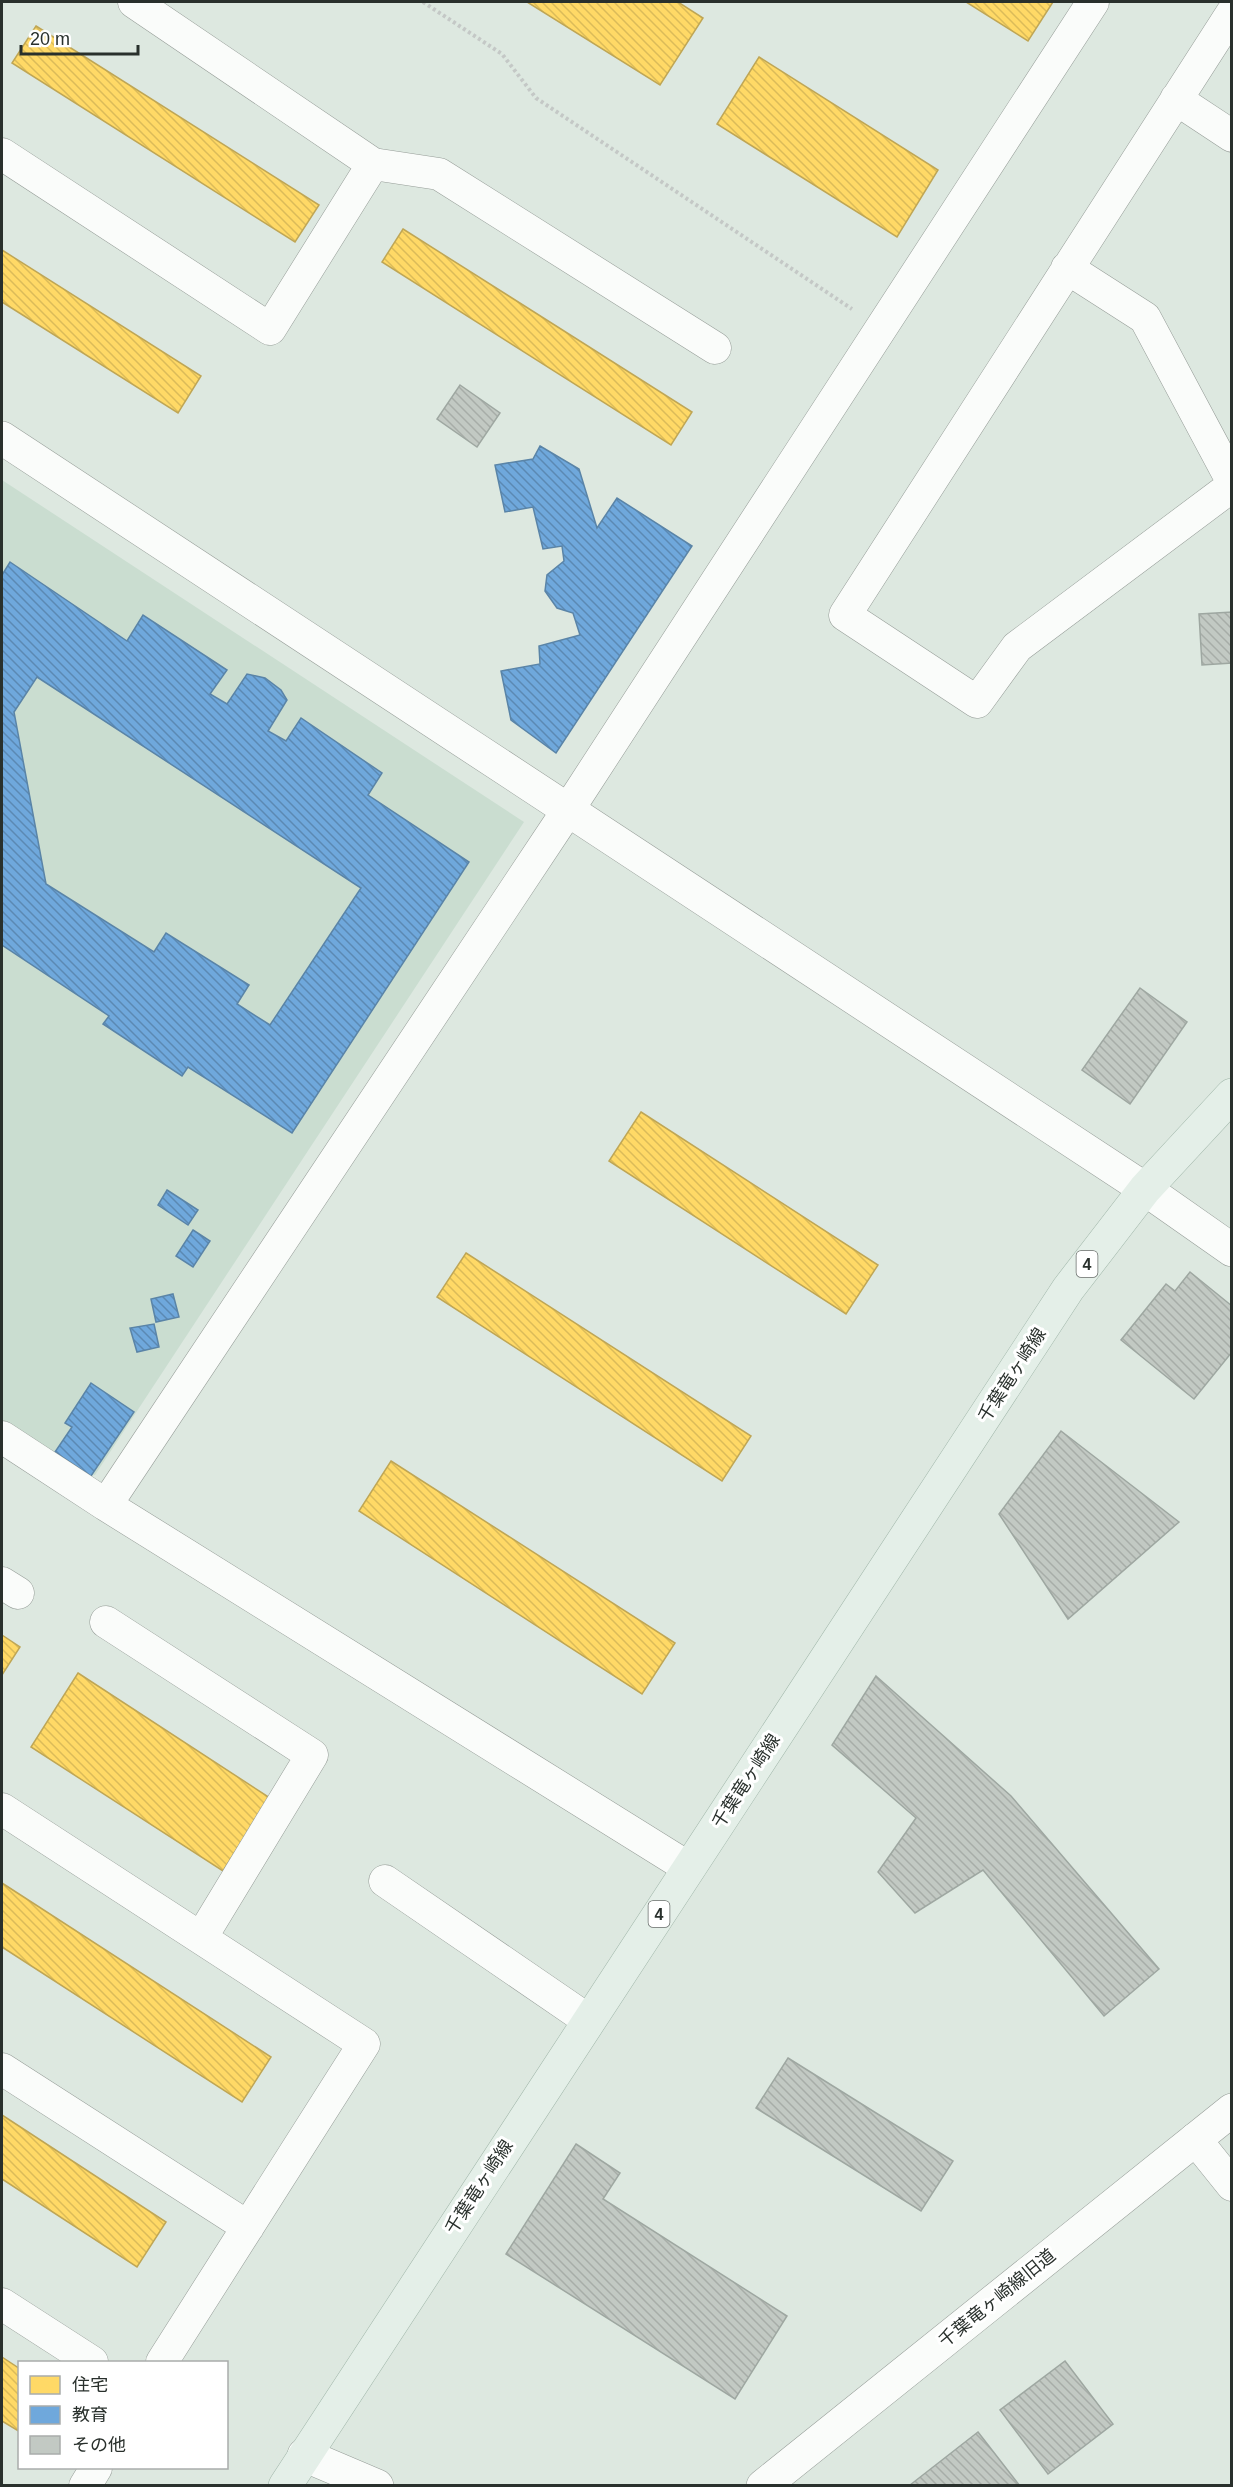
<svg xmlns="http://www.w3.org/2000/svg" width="1233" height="2487" font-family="Helvetica,'Noto Sans JP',sans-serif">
<defs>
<pattern id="homes-back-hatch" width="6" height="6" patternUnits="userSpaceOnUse" patternTransform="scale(1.5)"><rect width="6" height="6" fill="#ffd966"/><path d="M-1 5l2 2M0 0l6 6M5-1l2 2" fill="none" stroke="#dbbb59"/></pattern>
<pattern id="schools-back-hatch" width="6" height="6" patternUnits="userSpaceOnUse" patternTransform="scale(1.5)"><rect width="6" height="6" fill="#6fa8dc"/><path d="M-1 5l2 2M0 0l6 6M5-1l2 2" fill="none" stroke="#5b89b3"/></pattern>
<pattern id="building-back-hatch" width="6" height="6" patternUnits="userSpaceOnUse" patternTransform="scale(1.5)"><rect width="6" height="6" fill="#c2c9c3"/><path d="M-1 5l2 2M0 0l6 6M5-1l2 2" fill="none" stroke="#a7ada8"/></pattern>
</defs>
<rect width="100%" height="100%" fill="#dde8e0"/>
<path fill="#caddd0" d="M2 480 524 822 95 1475 83 1477 2 1424Z"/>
<path fill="url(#homes-back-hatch)" stroke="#bfa655" stroke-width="1.5" d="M527 2H678L703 18 660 85Z
M966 2H1053L1028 41Z
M36 26 319 205 295 242 12 63Z
M759 57 938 170 897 237 717 124Z
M403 229 692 412 671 445 382 262Z
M2 250 201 376 178 413 2 302Z
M641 1112 878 1265 846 1314 609 1161Z
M466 1253 751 1436 722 1481 437 1297Z
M391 1461 675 1643 642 1694 359 1511Z
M2 1635 20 1647 2 1675Z
M78 1673 270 1798 223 1871 31 1747Z
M2 1883 271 2057 242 2102 2 1947Z
M2 2115 166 2222 137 2267 2 2179Z
M2 2357 20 2369V2432L2 2421Z"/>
<path fill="url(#schools-back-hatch)" stroke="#5a84a7" stroke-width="1.5" fill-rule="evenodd" d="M540 446 579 469 597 528 617 498 692 546 556 753 511 720 501 671 540 664 539 646 580 635 573 613 557 608 545 591 547 575 564 561 562 546 543 549 533 507 505 512 495 465 533 459Z
M10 562 127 641 143 615 227 670 210 694 227 704 247 674 265 678 281 690 287 700 268 731 286 741 301 718 382 773 368 795 469 862 292 1133 188 1067 182 1076 103 1024 109 1016 2 945V575ZM37 677 361 888 270 1025 237 1004 249 985 166 933 154 952 46 884 14 712Z
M167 1190 198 1210 188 1225 158 1205Z
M193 1230 210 1241 193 1267 176 1256Z
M173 1294 179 1317 156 1322 151 1299Z
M154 1324 159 1347 137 1352 130 1328Z
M91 1383 134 1412 91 1476 55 1452 72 1427 65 1423Z"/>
<path fill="url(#building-back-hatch)" stroke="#9ea7a1" stroke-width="1.5" d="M460 385 500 413 477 447 437 419Z
M1232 612V663L1202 665 1199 614Z
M1140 988 1187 1022 1130 1104 1082 1070Z
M1190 1272 1232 1306V1352L1194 1399 1121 1340 1166 1284 1175 1291Z
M1061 1431 1179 1522 1068 1619 999 1514Z
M876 1676 1011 1796 1159 1969 1104 2016 983 1870 915 1913 878 1872 916 1818 832 1745Z
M788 2058 953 2161 921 2211 756 2108Z
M576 2144 620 2173 603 2199 787 2316 735 2399 506 2254Z
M1065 2361 1113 2424 1048 2474 1000 2410Z
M978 2432 1020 2486H910V2485Z"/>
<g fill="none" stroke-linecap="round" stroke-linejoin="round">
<defs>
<path id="minor" d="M134 2 373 164 439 174 715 348
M1232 13 845 615 977 702 1017 647 1232 486
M1176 99 1232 136
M2 154 270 329 373 164
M1067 268 1145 318 1232 481
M2 1437 106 1505 689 1868
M106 1505 568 810 1093 2
M2 1583 18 1593
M106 1622 312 1755 201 1938
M2 1809 364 2044 162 2362
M385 1881 588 2020
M2 2069 248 2227
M1195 2139 1232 2185
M2 2304 92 2362
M85 2486 96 2468"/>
<path id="tertiary" d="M2 438 1145 1189 1232 1250
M304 2455 377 2486
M763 2486 1232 2110"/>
<path id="primary" d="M285 2486 1068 1289 1145 1189 1232 1095"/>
</defs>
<use href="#minor" stroke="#969d98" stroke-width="33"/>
<use href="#tertiary" stroke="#969d98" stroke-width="34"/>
<use href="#primary" stroke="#a0b6a9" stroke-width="34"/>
<path stroke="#c4c8c6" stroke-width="4" stroke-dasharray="3 3" stroke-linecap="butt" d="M423 2 502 54 536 98 852 309"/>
<use href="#minor" stroke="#fafcfa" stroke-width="32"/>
<use href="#tertiary" stroke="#fafcfa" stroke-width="33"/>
<use href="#primary" stroke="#e4efe8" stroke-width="33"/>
</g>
<g text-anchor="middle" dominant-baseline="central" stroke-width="6" stroke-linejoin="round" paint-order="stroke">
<g fill="#fff" stroke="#696e6b" stroke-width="1.5">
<rect x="1076.5" y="1251" width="21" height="26" rx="4.5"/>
<rect x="648.5" y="1901" width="21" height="26" rx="4.5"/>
</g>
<g font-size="16" font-weight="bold" fill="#29302c">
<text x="1087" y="1264">4</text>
<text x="659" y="1914">4</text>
</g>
<g font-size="18" fill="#29302c" stroke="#fff">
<text transform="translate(1012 1375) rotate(-57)">千葉竜ヶ崎線</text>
<text transform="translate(746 1781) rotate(-57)">千葉竜ヶ崎線</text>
<text transform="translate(479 2187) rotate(-57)">千葉竜ヶ崎線</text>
<text transform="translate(997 2298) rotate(-39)">千葉竜ヶ崎線旧道</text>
</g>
</g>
<rect width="1233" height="2487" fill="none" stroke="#29302c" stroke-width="6"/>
<rect x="18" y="2361" width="210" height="108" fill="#ffffff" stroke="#a9acab" stroke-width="1.5"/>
<rect x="30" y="2376" width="30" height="18" fill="#ffd966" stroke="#a9acab" stroke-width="1.5"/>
<text x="72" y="2391" font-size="18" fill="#29302c">住宅</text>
<rect x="30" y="2406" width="30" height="18" fill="#6fa8dc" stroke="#a9acab" stroke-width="1.5"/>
<text x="72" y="2421" font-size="18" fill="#29302c">教育</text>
<rect x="30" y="2436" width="30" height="18" fill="#c2c9c3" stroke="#a9acab" stroke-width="1.5"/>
<text x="72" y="2451" font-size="18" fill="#29302c">その他</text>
<path d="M21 45v9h117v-9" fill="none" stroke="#29302c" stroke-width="3"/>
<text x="30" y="45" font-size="18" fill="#29302c" stroke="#ffffff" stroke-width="4.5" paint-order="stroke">20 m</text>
</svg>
